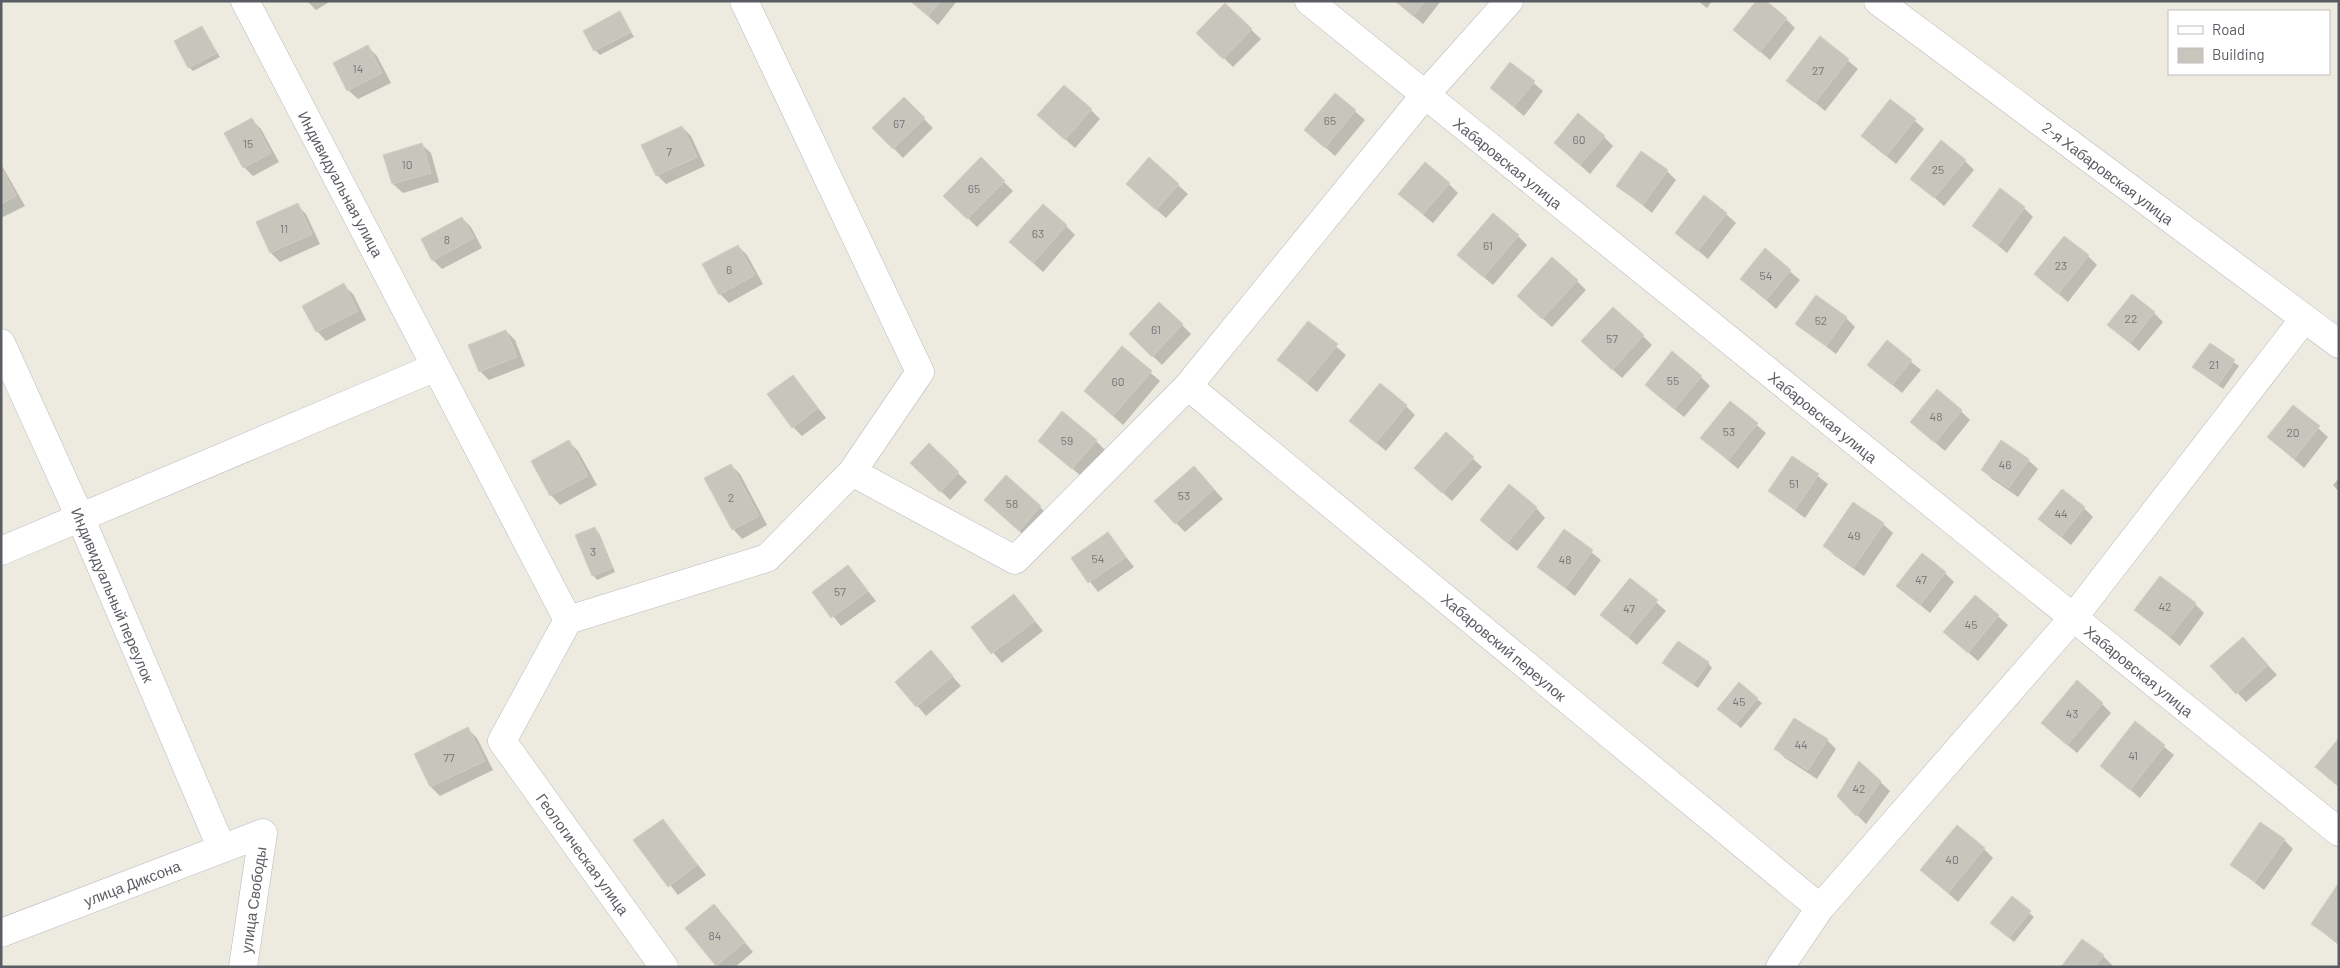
<svg xmlns="http://www.w3.org/2000/svg" width="2340" height="968" font-family="Barlow,sans-serif">
<rect width="100%" height="100%" fill="#edebe0"/>
<path fill="#0003" d="M307 1H331L316 10Z
M911 1H957L938 25Z
M1395 1H1441L1423 24Z
M1698 1H1712L1707 8Z
M1225 5 1261 39 1233 67 1198 33Z
M620 13 634 37 600 55 595 50Z
M1786 19 1795 28 1770 60 1735 30Z
M202 28 220 57 193 71 189 67Z
M1821 38 1858 69 1825 111 1788 80Z
M368 47 377 56 391 83 358 99 348 90Z
M1511 64 1543 91 1524 116 1491 88Z
M1335 94 1365 120 1335 156 1306 130Z
M904 99 933 128 903 158 874 128Z
M1891 100 1924 129 1896 164 1862 136Z
M1091 110 1100 119 1075 148 1048 124Z
M252 120 261 129 279 162 253 176 244 167Z
M682 127 691 136 705 166 666 184 657 175Z
M1604 137 1613 146 1590 174 1555 143Z
M421 144 431 153 439 182 403 193 393 184 385 155Z
M981 159 1013 191 977 227 945 196Z
M1149 159 1188 194 1166 218 1137 193Z
M1965 161 1974 170 1944 206 1912 178Z
M1 164 25 206 1 218Z
M1667 171 1676 180 1652 213 1618 185Z
M1449 184 1458 193 1433 223 1409 203Z
M297 205 306 214 320 244 280 262 271 253 258 223Z
M2024 208 2033 217 2007 253 1974 226Z
M1726 214 1736 223 1708 259 1677 233Z
M462 218 471 227 482 248 442 269 433 260Z
M1066 226 1075 235 1043 272 1020 251Z
M1518 236 1527 245 1493 285 1468 264Z
M738 246 747 255 763 284 729 303 720 294Z
M1765 250 1800 280 1776 309 1742 279Z
M2088 256 2097 265 2068 302 2035 274Z
M1577 281 1586 290 1552 327 1528 305Z
M343 285 353 294 366 320 326 341 317 331Z
M2154 313 2163 322 2139 351 2109 325Z
M1846 318 1855 327 1836 354 1797 324Z
M1308 323 1346 355 1317 392 1279 360Z
M1182 325 1191 334 1162 365 1130 334Z
M506 331 515 340 525 366 489 380 480 371Z
M1643 336 1652 345 1622 378 1591 350Z
M1887 342 1921 370 1902 393 1869 365Z
M2210 345 2239 366 2223 389 2194 367Z
M1122 348 1160 381 1123 425 1095 400Z
M793 376 826 418 802 436 793 427Z
M1701 377 1710 386 1684 417 1656 394Z
M1731 403 1766 433 1738 469 1702 438Z
M1406 406 1415 415 1386 451 1350 421Z
M2293 406 2328 437 2304 468 2268 437Z
M1961 411 1970 420 1945 451 1911 422Z
M1446 434 1482 467 1452 501 1425 477Z
M1040 441H1096L1105 450 1082 477Z
M569 442 578 451 597 485 560 505 551 495Z
M2002 442 2028 460 2038 469 2018 497 1992 479 1983 470Z
M929 445 967 482 950 500 912 463Z
M1793 457 1828 484 1805 518 1769 491Z
M731 465 740 474 767 525 742 539 733 529Z
M1203 477 1223 499 1185 532 1176 523Z
M2339 478V492L2333 485Z
M1853 504 1883 524 1893 533 1864 576 1834 555 1825 546Z
M1040 507 1049 516 1028 539 995 509Z
M1536 508 1545 518 1517 551 1491 529Z
M2084 508 2093 517 2071 545 2039 519Z
M594 529 599 533 615 572 597 580 593 575Z
M1565 531 1601 560 1575 596 1539 567Z
M1108 534 1134 567 1098 592 1072 559Z
M848 566 876 601 841 626 814 592Z
M1945 573 1954 582 1930 613 1897 586Z
M1630 579 1666 611 1637 645 1602 615Z
M1014 595 1043 631 1002 663 972 627Z
M1975 596 2008 625 1978 661 1945 632Z
M2195 604 2204 613 2180 646 2135 609Z
M2252 648 2277 675 2246 702 2212 666Z
M931 652 961 686 926 716 897 682Z
M1708 663 1712 668 1698 688 1668 667Z
M1757 699 1762 703 1741 728 1723 713Z
M2102 704 2111 713 2077 753 2052 732Z
M2135 723 2174 755 2140 798 2102 766Z
M468 729 477 738 493 770 440 796 431 787 415 755Z
M1827 740 1836 749 1817 779 1785 758 1776 749Z
M1860 763 1890 791 1866 824 1857 815Z
M663 820 706 875 678 895 635 841Z
M2284 840 2293 849 2264 890 2232 865Z
M1984 849 1993 858 1958 902 1921 870Z
M2339 886V945L2312 924Z
M2012 898 2034 917 2014 942 1996 927Z
M714 906 753 952 735 967H719L687 928Z
M2103 956 2112 965 2111 967H2063Z"/>
<path fill="#c8c5bd" stroke="#d2cdbf" d="M910 1H941L928 16Z
M1395 1H1425L1413 16Z
M1756 1H1766L1787 18 1760 52 1733 30Z
M1225 3 1252 29 1223 59 1196 33Z
M620 11 631 32 594 51 583 31Z
M202 26 217 53 188 68 174 41Z
M1820 36 1849 59 1815 103 1786 81Z
M368 45 382 73 347 91 333 63Z
M1510 62 1535 81 1514 107 1490 88Z
M1064 85 1092 109 1065 140 1037 115Z
M1335 93 1356 110 1325 148 1304 130Z
M904 97 925 118 893 149 872 128Z
M1890 99 1916 119 1886 156 1861 136Z
M1578 113 1605 136 1580 165 1554 143Z
M252 118 271 153 243 168 224 133Z
M682 126 697 157 656 176 641 145Z
M1941 140 1966 160 1934 198 1910 179Z
M422 143 431 173 392 184 383 155Z
M1641 151 1668 170 1643 205 1616 186Z
M981 157 1005 181 967 219 943 196Z
M1149 157 1179 184 1156 210 1126 184Z
M1425 162 1450 183 1423 214 1398 194Z
M1 167 16 196 1 204Z
M2000 188 2025 207 1998 245 1972 226Z
M1704 195 1727 213 1698 251 1675 233Z
M298 203 312 234 270 253 256 222Z
M1043 204 1067 225 1033 263 1009 242Z
M1493 213 1519 235 1483 277 1457 255Z
M462 217 474 238 432 261 421 239Z
M2064 236 2089 255 2058 294 2034 274Z
M738 245 755 275 719 295 702 264Z
M1765 248 1791 270 1766 300 1740 279Z
M1552 257 1578 280 1542 319 1517 296Z
M344 283 358 311 316 332 302 306Z
M2132 294 2155 312 2130 343 2107 325Z
M1816 295 1847 317 1826 346 1795 324Z
M1159 302 1183 324 1152 357 1129 334Z
M1613 307 1644 335 1612 370 1581 341Z
M1308 321 1338 344 1307 383 1277 360Z
M506 330 517 357 479 372 468 345Z
M1887 340 1912 360 1892 385 1867 365Z
M2210 343 2235 360 2218 385 2192 367Z
M1122 346 1152 371 1113 416 1084 391Z
M1672 351 1702 376 1674 409 1645 385Z
M793 375 818 408 792 428 767 394Z
M1380 383 1407 405 1376 443 1349 421Z
M1937 389 1962 410 1935 443 1910 422Z
M1730 401 1758 423 1728 460 1700 438Z
M2293 405 2320 426 2294 459 2267 437Z
M1062 411 1097 440 1072 469 1038 441Z
M1446 432 1474 457 1442 493 1414 468Z
M569 440 588 476 550 496 531 461Z
M2001 440 2029 459 2009 488 1981 470Z
M929 443 959 472 940 492 910 463Z
M1792 456 1819 474 1795 510 1768 491Z
M731 464 759 516 732 530 704 478Z
M1194 466 1214 489 1175 524 1154 501Z
M1006 475 1041 506 1019 531 984 500Z
M1509 484 1537 507 1507 543 1480 520Z
M2062 489 2085 507 2061 537 2038 519Z
M1853 502 1884 523 1854 567 1823 546Z
M595 527 612 568 592 576 575 535Z
M1564 529 1593 550 1565 588 1537 567Z
M1108 532 1126 557 1088 583 1071 558Z
M1922 553 1946 572 1920 605 1896 586Z
M848 565 868 591 831 618 812 592Z
M2160 576 2196 603 2170 637 2134 610Z
M1630 578 1658 600 1628 637 1600 615Z
M1014 594 1035 621 991 654 971 627Z
M1975 595 1999 615 1968 653 1943 632Z
M2243 637 2268 665 2236 694 2210 666Z
M1678 641 1709 662 1693 684 1662 663Z
M931 650 953 676 916 707 895 682Z
M2077 680 2103 703 2067 745 2041 723Z
M1739 682 1758 698 1736 724 1717 709Z
M1794 718 1828 739 1808 770 1774 749Z
M2135 721 2165 745 2130 790 2100 766Z
M468 727 485 761 430 787 414 754Z
M2339 738V787L2315 767Z
M1859 761 1881 781 1856 816 1837 796Z
M663 819 697 865 668 887 633 840Z
M2260 822 2285 839 2255 882 2230 865Z
M1957 825 1985 848 1948 893 1920 870Z
M2338 884H2339V943L2311 924Z
M2012 896 2031 911 2009 938 1990 923Z
M714 904 745 942 716 966 685 928Z
M2082 939 2104 955 2095 967H2061Z"/>
<g fill="none" stroke-linecap="round" stroke-linejoin="round">
<defs>
<path id="minor" d="M245 1 568 620 502 741 664 967
M744 1 920 372 852 472 1015 560 1188 386 1424 96 1509 1
M1309 1 2339 832
M1878 1 2339 344
M1 343 80 517 222 849
M1188 386 1820 908
M1 551 436 367
M568 620 767 558 852 472
M1 933 263 833 243 967
M1780 967 1820 908 2073 618 2304 319"/>
</defs>
<use href="#minor" stroke="#b8bac0" stroke-width="29"/>
<use href="#minor" stroke="#fff" stroke-width="28"/>
</g>
<g text-anchor="middle" dominant-baseline="central" stroke-width="4.5" stroke-linejoin="round" paint-order="stroke">
<g font-size="12" fill="#757679">
<text x="358" y="68">14</text>
<text x="1818" y="70">27</text>
<text x="1330" y="120">65</text>
<text x="899" y="123">67</text>
<text x="1579" y="139">60</text>
<text x="248" y="143">15</text>
<text x="669" y="151">7</text>
<text x="407" y="164">10</text>
<text x="1938" y="169">25</text>
<text x="974" y="188">65</text>
<text x="284" y="228">11</text>
<text x="1038" y="233">63</text>
<text x="447" y="239">8</text>
<text x="1488" y="245">61</text>
<text x="2061" y="265">23</text>
<text x="729" y="269">6</text>
<text x="1766" y="275">54</text>
<text x="2131" y="318">22</text>
<text x="1821" y="320">52</text>
<text x="1156" y="329">61</text>
<text x="1612" y="338">57</text>
<text x="2214" y="364">21</text>
<text x="1673" y="380">55</text>
<text x="1118" y="381">60</text>
<text x="1936" y="416">48</text>
<text x="1729" y="431">53</text>
<text x="2293" y="432">20</text>
<text x="1067" y="440">59</text>
<text x="2005" y="464">46</text>
<text x="1794" y="483">51</text>
<text x="1184" y="495">53</text>
<text x="731" y="497">2</text>
<text x="1012" y="503">58</text>
<text x="2061" y="513">44</text>
<text x="1854" y="535">49</text>
<text x="593" y="551">3</text>
<text x="1098" y="558">54</text>
<text x="1565" y="559">48</text>
<text x="1921" y="579">47</text>
<text x="840" y="591">57</text>
<text x="2165" y="606">42</text>
<text x="1629" y="608">47</text>
<text x="1971" y="624">45</text>
<text x="1739" y="701">45</text>
<text x="2072" y="713">43</text>
<text x="1801" y="744">44</text>
<text x="2133" y="755">41</text>
<text x="449" y="757">77</text>
<text x="1859" y="788">42</text>
<text x="1952" y="859">40</text>
<text x="715" y="935">84</text>
</g>
<g font-size="15" fill="#595c62" stroke="#fff">
<text transform="translate(1508 163) rotate(39)">Хабаровская улица</text>
<text transform="translate(2108 173) rotate(37)">2-я Хабаровская улица</text>
<text transform="translate(341 184) rotate(62)">Индивидуальная улица</text>
<text transform="translate(1823 417) rotate(39)">Хабаровская улица</text>
<text transform="translate(113 595) rotate(67)">Индивидуальный переулок</text>
<text transform="translate(1504 647) rotate(40)">Хабаровский переулок</text>
<text transform="translate(2139 671) rotate(39)">Хабаровская улица</text>
<text transform="translate(583 854) rotate(54)">Геологическая улица</text>
<text transform="translate(132 883) rotate(-21)">улица Диксона</text>
<text transform="translate(253 900) rotate(-82)">улица Свободы</text>
</g>
</g>
<rect width="2340" height="968" fill="none" stroke="#595c62" stroke-width="5"/>
<rect x="2168" y="10" width="162" height="65" fill="#ffffff" stroke="#bdbec0"/>
<rect x="2178" y="26" width="25" height="8" fill="#ffffff" stroke="#bdbec0"/>
<text x="2212" y="35" font-size="15" fill="#595c62">Road</text>
<rect x="2178" y="48" width="25" height="15" fill="#c8c5bd" stroke="#bdbec0"/>
<text x="2212" y="60" font-size="15" fill="#595c62">Building</text>
</svg>
